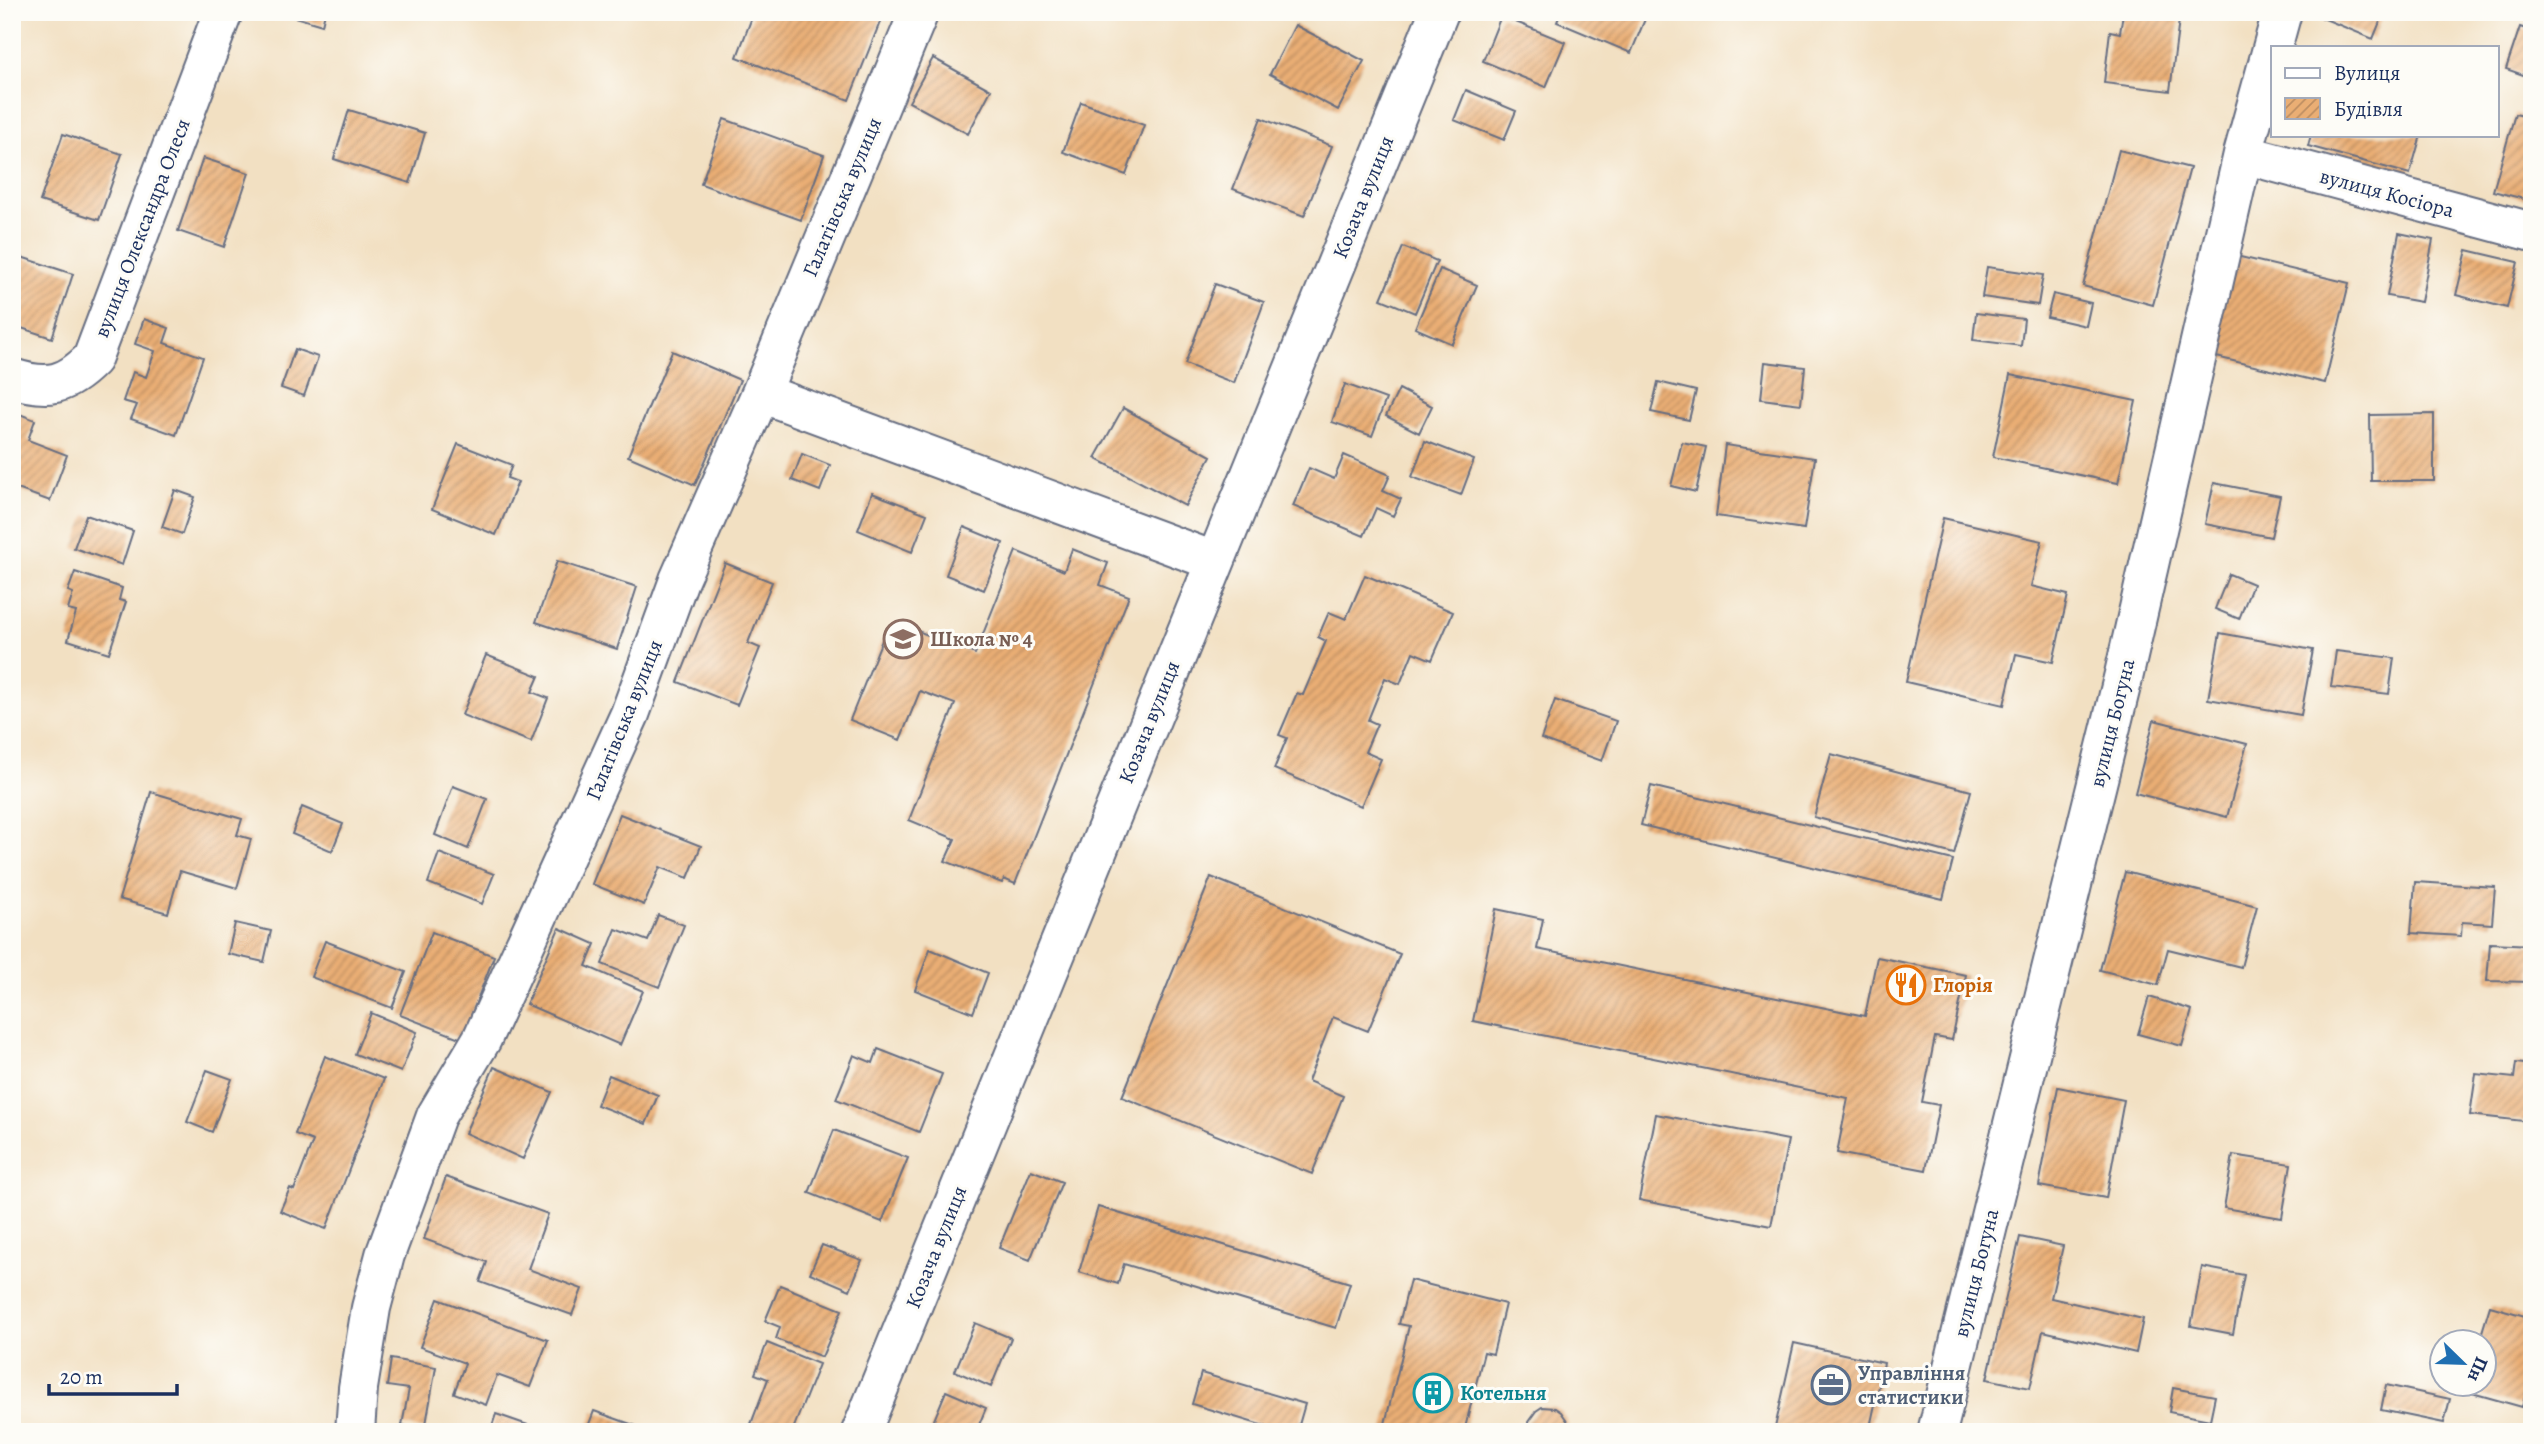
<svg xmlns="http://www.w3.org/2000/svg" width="2544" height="1444" font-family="Alegreya,serif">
<defs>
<pattern id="building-hatch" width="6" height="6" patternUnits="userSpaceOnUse" patternTransform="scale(1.75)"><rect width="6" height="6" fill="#eaae74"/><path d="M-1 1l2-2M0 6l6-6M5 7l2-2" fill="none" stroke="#bd8e62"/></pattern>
</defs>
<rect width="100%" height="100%" fill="#fdfcf7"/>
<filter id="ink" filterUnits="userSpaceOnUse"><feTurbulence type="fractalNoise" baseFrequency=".0143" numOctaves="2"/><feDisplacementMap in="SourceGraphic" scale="14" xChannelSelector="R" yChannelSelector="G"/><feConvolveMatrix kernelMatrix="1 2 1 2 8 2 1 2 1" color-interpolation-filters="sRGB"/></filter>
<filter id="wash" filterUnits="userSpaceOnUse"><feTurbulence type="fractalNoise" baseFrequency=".00686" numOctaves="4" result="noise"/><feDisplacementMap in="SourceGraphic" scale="28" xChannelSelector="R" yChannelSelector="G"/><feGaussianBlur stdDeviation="1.57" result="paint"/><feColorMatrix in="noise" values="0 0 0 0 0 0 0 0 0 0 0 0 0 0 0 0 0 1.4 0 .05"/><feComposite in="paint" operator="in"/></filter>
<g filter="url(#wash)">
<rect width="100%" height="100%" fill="#f2e0c2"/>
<g id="blocks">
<path fill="url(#building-hatch)" d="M278 12H325L322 25Z
M754 12H884L849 100 737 57Z
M1561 12H1648L1631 53 1557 22Z
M2308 12H2384L2373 39Z
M2123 13 2179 20 2170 91 2104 83 2110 31 2120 33Z
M1501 16 1565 42 1546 87 1483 61Z
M1295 25 1364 61 1338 110 1270 74Z
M2520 27 2532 31V58L2526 76 2506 69Z
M933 58 991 90 968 134 909 102Z
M1466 90 1516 111 1504 140 1454 120Z
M1081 102 1144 125 1126 175 1063 152Z
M349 110 425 133 410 183 334 159Z
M2515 114 2532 118V201L2493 191Z
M1261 118 1332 146 1304 216 1233 189Z
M724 119 824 155 801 220 701 184Z
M63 134 122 154 99 220 40 201Z
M2311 135H2421L2410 174 2308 146Z
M2119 150 2190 168 2153 305 2083 286Z
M203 158 249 173 224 247 178 231Z
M2399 233 2433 240 2421 302 2387 296Z
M1403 247 1437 261 1415 313 1381 299Z
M2467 250 2518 262 2507 308 2456 295Z
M15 255 73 274 52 338 12 325V264Z
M2232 255 2349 283 2325 383 2208 355Z
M1987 267 2043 275 2038 305 1982 297Z
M1440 269 1477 285 1452 344 1415 328Z
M1215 284 1264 302 1234 383 1185 364Z
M2053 294 2091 303 2086 326 2047 317Z
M1976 313 2024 319 2021 346 1973 340Z
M144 319 169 328 164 343 203 357 176 435 131 419 137 405 123 401 133 372 146 377 155 351 135 344Z
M295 349 318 357 304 396 281 388Z
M672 351 740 380 695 485 628 456Z
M1765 362 1805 367 1801 404 1761 399Z
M2010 375 2136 401 2118 483 1993 457Z
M1658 382 1696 391 1689 420 1651 412Z
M1345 384 1386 399 1372 436 1332 422Z
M1399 389 1432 406 1419 433 1386 416Z
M1123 408 1211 456 1185 506 1095 458Z
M12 411 35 420 28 440 67 455 50 501 12 487Z
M2434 414V481H2371L2370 415Z
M1425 441 1474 460 1461 495 1412 477Z
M1682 442 1706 447 1696 492 1671 486Z
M458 444 512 465 507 478 518 482 496 535 432 509Z
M1725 445 1815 458 1804 529 1716 516Z
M802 454 830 465 820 491 792 480Z
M1344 455 1390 475 1383 491 1401 499 1393 516 1376 508 1364 536 1293 506 1309 468 1334 479Z
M2214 483 2280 496 2271 537 2205 524Z
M175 490 195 497 182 534 162 527Z
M872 493 927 514 912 552 858 530Z
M86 515 133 531 122 565 74 548Z
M1943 518 2042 541 2031 586 2068 595 2053 662 2016 654 2004 705 1906 682Z
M964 527 1003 543 984 590 946 575Z
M1072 549 1108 563 1100 585 1129 596 1015 884 1004 879 1002 883 945 861 955 839 909 820 955 704 920 691 900 740 850 720 882 640 906 649 913 629 975 654 1016 551 1064 571Z
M557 561 637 587 617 649 536 622Z
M725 563 772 582 748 643 760 648 737 705 678 682Z
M75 572 122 588 119 600 126 602 109 653 68 640 76 612 68 610 73 593 68 591Z
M2229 574 2253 584 2239 619 2215 609Z
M1365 575 1453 612 1432 660 1413 652 1400 684 1385 678 1368 720 1377 724 1365 752 1381 759 1361 806 1274 769 1287 738 1279 735 1297 693 1303 695 1326 641 1318 637 1329 612 1346 619Z
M2220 633 2313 650 2301 715 2208 699Z
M2336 651 2394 658 2389 694 2331 687Z
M486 655 539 676 532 692 548 698 531 742 462 715Z
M1555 700 1616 721 1602 761 1541 739Z
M2154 720 2247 744 2227 817 2135 793Z
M1831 754 1971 791 1954 854 1814 817Z
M453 786 487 799 468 849 435 835Z
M1651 786 1953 860 1943 899 1641 825Z
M151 792 242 819 237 835 251 839 237 888 180 871 168 913 119 899Z
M302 807 343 824 332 851 292 834Z
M620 814 701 846 688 878 660 867 644 905 592 884Z
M439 853 494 874 482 904 428 883Z
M2125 872 2257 906 2241 967 2168 949 2158 985 2100 970Z
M1211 877 1400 954 1368 1031 1333 1017 1308 1081 1343 1096 1312 1174 1122 1097Z
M2415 882 2495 887 2492 924 2462 922 2461 936 2411 933Z
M1496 909 1543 919 1537 949 1865 1016 1877 957 1966 975 1952 1040 1935 1037 1922 1102 1939 1105 1926 1170 1837 1153 1848 1098 1473 1021Z
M658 915 684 925 659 987 602 964 616 929 648 941Z
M235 923 271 931 264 962 228 954Z
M559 928 595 944 586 966 643 991 620 1045 526 1004Z
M432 932 494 956 462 1039 400 1015Z
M325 941 406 972 392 1008 311 977Z
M2490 943 2532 945V982L2487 981Z
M930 949 988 973 973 1013 915 990Z
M2149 997 2192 1010 2182 1046 2138 1034Z
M371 1013 417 1032 401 1072 355 1054Z
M878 1049 942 1074 919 1132 836 1099 854 1055 873 1063Z
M325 1056 384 1079 326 1229 280 1211 290 1188 294 1190 313 1141 295 1134Z
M2516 1063 2532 1065V1122L2470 1115 2476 1074 2514 1078Z
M494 1067 552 1092 523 1159 465 1133Z
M207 1070 232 1079 212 1132 187 1122Z
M609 1075 658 1095 646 1124 597 1105Z
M2058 1087 2124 1100 2106 1198 2039 1186Z
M1656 1114 1788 1140 1771 1226 1639 1200Z
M834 1130 908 1158 882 1222 809 1193Z
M2233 1155 2291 1164 2282 1218 2224 1208Z
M1031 1170 1062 1182 1030 1260 999 1248Z
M446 1177 548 1214 528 1269 582 1289 572 1315 480 1282 487 1262 424 1239Z
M1098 1207 1350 1283 1336 1328 1124 1264 1118 1284 1079 1272Z
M2020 1237 2063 1246 2051 1298 2143 1319 2136 1353 2043 1331 2030 1388 1987 1379Z
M822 1245 862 1260 850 1290 810 1273Z
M2202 1267 2244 1275 2233 1334 2191 1326Z
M1410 1280 1505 1304 1493 1354 1484 1352 1464 1432H1383L1409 1326 1399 1324Z
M780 1285 842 1310 822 1357 776 1339 780 1327 765 1321Z
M438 1299 548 1340 530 1387 497 1375 486 1405 454 1393 465 1363 420 1347Z
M2490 1306 2532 1318V1372L2522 1407 2465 1391 2467 1384H2484V1342H2479Z
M975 1323 1011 1338 991 1387 955 1371Z
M767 1343 819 1364 792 1432H771L751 1424 768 1379 755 1374Z
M1794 1343 1884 1363 1869 1432H1774Z
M391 1359 436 1367 425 1430 402 1425 409 1389 387 1386Z
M1201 1373 1305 1404 1297 1432H1284L1192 1404Z
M2386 1385 2450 1399 2444 1423 2381 1410Z
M2173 1388 2215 1396 2210 1420 2169 1412Z
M946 1391 986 1408 976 1432H929Z
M1542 1407 1555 1408 1561 1412 1568 1422 1567 1432H1529L1528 1422 1536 1411Z
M594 1411 639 1427 638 1432H586Z
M496 1414 545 1431V1432H490Z"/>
</g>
</g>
<g filter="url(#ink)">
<use href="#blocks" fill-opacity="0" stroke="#666d81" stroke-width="2"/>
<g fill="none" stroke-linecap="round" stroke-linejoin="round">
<defs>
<path id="minor" d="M2243 154 2532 232
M12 378C49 390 66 385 92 359L223 12
M761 393 1214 561
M355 1432 358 1388 371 1308 385 1255 436 1116 482 1039 630 714 679 580 761 393 919 12
M861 1432 1439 12
M1937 1432 2124 674 2243 154 2282 12"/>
</defs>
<use href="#minor" stroke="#666d81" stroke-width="42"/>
<use href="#minor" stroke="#fff" stroke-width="38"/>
</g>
</g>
<defs>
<symbol id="school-ring" viewBox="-11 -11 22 22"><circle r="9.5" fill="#fdfcf7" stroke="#8d6e63" stroke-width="1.5"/><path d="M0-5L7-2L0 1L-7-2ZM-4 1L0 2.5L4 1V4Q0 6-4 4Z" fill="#8d6e63"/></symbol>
<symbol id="restaurant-ring" viewBox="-11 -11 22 22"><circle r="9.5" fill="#fdfcf7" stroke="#e8710a" stroke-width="1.5"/><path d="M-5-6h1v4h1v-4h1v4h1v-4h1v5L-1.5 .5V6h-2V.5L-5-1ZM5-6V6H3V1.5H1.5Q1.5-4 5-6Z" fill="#e8710a"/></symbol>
<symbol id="office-ring" viewBox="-11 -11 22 22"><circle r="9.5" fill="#fdfcf7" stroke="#5c6f8a" stroke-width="1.5"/><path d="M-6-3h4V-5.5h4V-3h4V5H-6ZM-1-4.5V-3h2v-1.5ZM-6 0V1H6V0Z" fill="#5c6f8a"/></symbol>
<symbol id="building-ring" viewBox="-11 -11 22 22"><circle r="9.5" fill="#fdfcf7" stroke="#0f9aa8" stroke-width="1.5"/><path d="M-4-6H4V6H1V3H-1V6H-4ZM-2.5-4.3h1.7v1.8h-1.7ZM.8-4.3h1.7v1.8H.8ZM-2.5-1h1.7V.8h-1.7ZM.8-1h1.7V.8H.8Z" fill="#0f9aa8"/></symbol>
</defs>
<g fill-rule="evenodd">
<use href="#school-ring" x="881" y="617" width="44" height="44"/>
<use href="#restaurant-ring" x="1884" y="963" width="44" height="44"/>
<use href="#office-ring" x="1809" y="1363" width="44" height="44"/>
<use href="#building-ring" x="1411" y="1371" width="44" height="44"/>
</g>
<g text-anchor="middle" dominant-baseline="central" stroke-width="6" stroke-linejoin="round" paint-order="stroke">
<g font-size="21" fill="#1b2f5e" stroke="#fdfcf7">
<text transform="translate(2387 193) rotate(15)">вулиця Косіора</text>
<text transform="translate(842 197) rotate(-67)">Галатівська вулиця</text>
<text transform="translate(1363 197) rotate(-68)">Козача вулиця</text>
<text transform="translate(142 228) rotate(-69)">вулиця Олександра Олеся</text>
<text transform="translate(624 720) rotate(-68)">Галатівська вулиця</text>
<text transform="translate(1149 722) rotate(-68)">Козача вулиця</text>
<text transform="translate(2112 723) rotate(-76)">вулиця Богуна</text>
<text transform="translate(936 1247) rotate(-68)">Козача вулиця</text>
<text transform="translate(1976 1273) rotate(-76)">вулиця Богуна</text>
</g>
<g font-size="21" font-weight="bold" fill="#785e54" stroke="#fdfcf7" text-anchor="start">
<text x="930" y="639">Школа № 4</text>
</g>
<g font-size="21" font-weight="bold" fill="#c56008" stroke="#fdfcf7" text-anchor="start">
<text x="1933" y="985">Глорія</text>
</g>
<g font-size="21" font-weight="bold" fill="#4e5e75" stroke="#fdfcf7" text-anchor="start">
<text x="1858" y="1373">Управління<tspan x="1858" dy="24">статистики</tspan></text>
</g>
<g font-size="21" font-weight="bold" fill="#0d838f" stroke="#fdfcf7" text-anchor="start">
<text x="1460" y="1393">Котельня</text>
</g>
</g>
<rect width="2544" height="1444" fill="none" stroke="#fdfcf7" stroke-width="42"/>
<rect x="2271" y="46" width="228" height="91" fill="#fdfcf7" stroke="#a3aaba" stroke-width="2"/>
<rect x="2285" y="68" width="35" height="10" fill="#ffffff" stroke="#a3aaba" stroke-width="2"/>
<text x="2334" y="80" font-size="21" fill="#1b2f5e">Вулиця</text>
<rect x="2285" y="98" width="35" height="21" fill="url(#building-hatch)" stroke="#a3aaba" stroke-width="2"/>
<text x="2334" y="116" font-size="21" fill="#1b2f5e">Будівля</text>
<g transform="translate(2463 1363) rotate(113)"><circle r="33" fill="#fdfcf7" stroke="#a3aaba" stroke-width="2"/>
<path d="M0-5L12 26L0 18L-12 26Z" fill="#1f6fb2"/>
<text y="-10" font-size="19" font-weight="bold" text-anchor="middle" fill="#1b2f5e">Пн</text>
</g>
<path d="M49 1384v10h128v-10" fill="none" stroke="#1b2f5e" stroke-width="3.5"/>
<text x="60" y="1384" font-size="21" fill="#1b2f5e" stroke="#fdfcf7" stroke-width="5" paint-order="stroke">20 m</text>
</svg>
